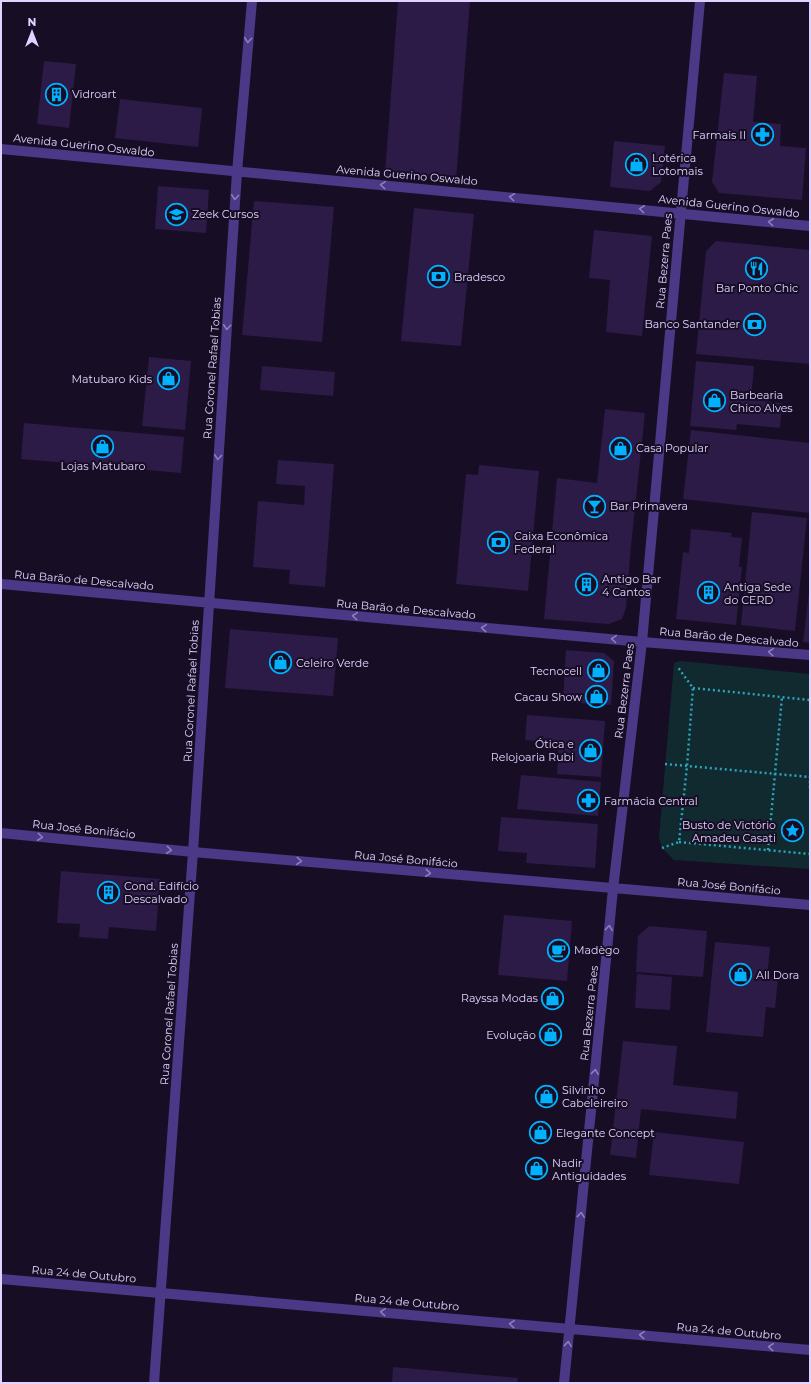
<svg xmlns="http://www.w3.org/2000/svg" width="811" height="1384" font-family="Montserrat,sans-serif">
<rect width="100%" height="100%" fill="#170e25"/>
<path fill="#112a30" d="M681 661 810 674V869L674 860 662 848 659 838 674 663Z"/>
<path fill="#2c1a47" d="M398 1H470L456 180 385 174Z
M44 61 76 64 69 128 37 124Z
M724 73 757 76 753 122 781 124 780 146 806 148 802 200 719 193 712 182Z
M120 99 202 108 198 147 115 138Z
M614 141 665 146 661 182 650 191 610 187Z
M158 186 209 190 206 233 155 229Z
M254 201 334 207 322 342 242 335Z
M414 208 474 214 461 346 401 341Z
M594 230 652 236 642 336 606 332 610 280 589 278Z
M716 241 810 250V364L696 354 706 251Z
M149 357 191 361 185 430 142 426Z
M696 361 754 366 751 400 782 403 780 428 737 424 736 430 690 426Z
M262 366 335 372 333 396 260 390Z
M605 409 645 413 631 546 626 608 622 619 609 624 544 619 557 478 597 483Z
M24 423 184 437 181 473 21 459Z
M691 430 810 443V513L683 499Z
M278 460 334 464 325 587 289 584 290 570 253 567 258 501 304 505 305 486 276 484Z
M479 465 539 471 528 591 456 584 466 474 478 475Z
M752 512 807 518 795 631 741 625Z
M691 529 732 533 731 537 742 538 739 567H742L736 625 676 619 683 552 689 553Z
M809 593H810V643L803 642Z
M230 629 338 638 333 696 225 688Z
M566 650 604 653 614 661 611 705 563 702Z
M527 715 605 721 601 777 557 774 559 743 525 740Z
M521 775 601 782 598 816 517 809Z
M501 817 598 824 595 868 526 863 527 853 498 851Z
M61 871 160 879 156 931 109 927 108 939 79 937 80 924 57 923Z
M504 915 572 921 567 981 498 975Z
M649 926 707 931 703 977 636 972 638 936Z
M715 942 770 947 767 978 778 979 775 1008 766 1007 763 1037 706 1032Z
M637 974 672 977 670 1010 635 1008Z
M623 1041 677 1046 673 1085 738 1092 736 1119 641 1109 636 1158 610 1155Z
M654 1132 744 1142 739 1184 649 1175Z
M393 1367 518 1378 517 1383H392Z"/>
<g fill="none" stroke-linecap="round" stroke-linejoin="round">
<path stroke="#2ca5ba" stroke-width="2.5" stroke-dasharray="2 3" stroke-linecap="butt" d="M693 688 810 700
M665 764 810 777
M810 776V790
M679 842 810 854
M662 848 679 842 687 766 693 688 677 666
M768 850 782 697"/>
<path stroke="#4b3886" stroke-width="10" d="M1 149C271 176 540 199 810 226
M1 584 642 642 810 655
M1 833 193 852 810 905
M1 1279 810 1350
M154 1383 193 852 237 172 252 1
M564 1383 613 889 642 642 700 1"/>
</g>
<defs><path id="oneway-chevron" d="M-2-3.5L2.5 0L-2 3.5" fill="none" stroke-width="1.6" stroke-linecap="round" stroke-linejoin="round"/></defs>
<g stroke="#8e7dbc">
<use href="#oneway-chevron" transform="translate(248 40) rotate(95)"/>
<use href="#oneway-chevron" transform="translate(383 185) rotate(-175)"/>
<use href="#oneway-chevron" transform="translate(235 197) rotate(94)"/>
<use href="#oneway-chevron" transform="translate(512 197) rotate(-174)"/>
<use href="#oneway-chevron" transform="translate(642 209) rotate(-174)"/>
<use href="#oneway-chevron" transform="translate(771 222) rotate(-174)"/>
<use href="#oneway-chevron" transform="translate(227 327) rotate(94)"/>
<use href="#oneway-chevron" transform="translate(218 457) rotate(94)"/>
<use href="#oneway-chevron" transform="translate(355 616) rotate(-175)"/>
<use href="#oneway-chevron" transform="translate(484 628) rotate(-175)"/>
<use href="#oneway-chevron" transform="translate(614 639) rotate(-175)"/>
<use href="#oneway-chevron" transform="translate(771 652) rotate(-175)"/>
<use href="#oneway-chevron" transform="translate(40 837) rotate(6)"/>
<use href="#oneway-chevron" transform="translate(169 850) rotate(6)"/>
<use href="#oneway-chevron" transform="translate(299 861) rotate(5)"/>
<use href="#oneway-chevron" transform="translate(428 873) rotate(5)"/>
<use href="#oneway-chevron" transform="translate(609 928) rotate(-84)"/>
<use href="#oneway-chevron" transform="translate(595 1072) rotate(-84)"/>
<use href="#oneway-chevron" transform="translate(581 1215) rotate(-84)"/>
<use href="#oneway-chevron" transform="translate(383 1312) rotate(-175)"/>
<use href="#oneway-chevron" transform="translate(512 1324) rotate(-175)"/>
<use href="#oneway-chevron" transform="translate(642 1335) rotate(-175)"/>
<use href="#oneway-chevron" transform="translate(568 1344) rotate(-84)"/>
<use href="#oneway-chevron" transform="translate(771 1347) rotate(-175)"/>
</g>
<defs>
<symbol id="building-ring" viewBox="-11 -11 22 22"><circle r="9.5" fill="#170e25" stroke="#00b1fd" stroke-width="1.5"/><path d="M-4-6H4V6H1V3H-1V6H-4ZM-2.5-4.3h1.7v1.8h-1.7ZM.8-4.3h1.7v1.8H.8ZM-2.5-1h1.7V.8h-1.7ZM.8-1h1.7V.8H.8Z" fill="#00b1fd"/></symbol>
<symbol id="pharmacy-ring" viewBox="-11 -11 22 22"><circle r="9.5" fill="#170e25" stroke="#00b1fd" stroke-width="1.5"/><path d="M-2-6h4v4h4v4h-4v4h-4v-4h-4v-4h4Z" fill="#00b1fd"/></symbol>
<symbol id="shop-ring" viewBox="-11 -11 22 22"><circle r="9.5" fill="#170e25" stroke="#00b1fd" stroke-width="1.5"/><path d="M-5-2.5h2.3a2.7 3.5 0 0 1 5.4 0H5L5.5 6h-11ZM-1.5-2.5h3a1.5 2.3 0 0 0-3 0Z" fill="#00b1fd"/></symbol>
<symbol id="school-ring" viewBox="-11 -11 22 22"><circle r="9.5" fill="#170e25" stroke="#00b1fd" stroke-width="1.5"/><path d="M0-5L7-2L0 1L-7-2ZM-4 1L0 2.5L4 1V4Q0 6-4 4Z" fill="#00b1fd"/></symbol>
<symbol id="restaurant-ring" viewBox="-11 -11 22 22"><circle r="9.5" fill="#170e25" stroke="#00b1fd" stroke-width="1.5"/><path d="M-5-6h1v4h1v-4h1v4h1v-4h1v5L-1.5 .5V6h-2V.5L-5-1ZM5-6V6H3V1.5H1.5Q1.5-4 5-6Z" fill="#00b1fd"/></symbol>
<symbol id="bank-ring" viewBox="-11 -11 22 22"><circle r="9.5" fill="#170e25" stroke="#00b1fd" stroke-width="1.5"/><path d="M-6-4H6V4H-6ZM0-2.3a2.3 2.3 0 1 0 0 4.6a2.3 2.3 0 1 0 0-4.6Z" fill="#00b1fd"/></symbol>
<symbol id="bar-ring" viewBox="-11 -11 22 22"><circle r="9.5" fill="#170e25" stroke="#00b1fd" stroke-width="1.5"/><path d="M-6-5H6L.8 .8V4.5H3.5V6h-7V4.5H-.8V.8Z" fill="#00b1fd"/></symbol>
<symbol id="sight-ring" viewBox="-11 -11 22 22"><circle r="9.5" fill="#170e25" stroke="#00b1fd" stroke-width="1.5"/><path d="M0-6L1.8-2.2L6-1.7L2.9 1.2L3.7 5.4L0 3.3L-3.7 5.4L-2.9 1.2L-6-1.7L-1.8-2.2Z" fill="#00b1fd"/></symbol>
<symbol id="cafe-ring" viewBox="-11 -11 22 22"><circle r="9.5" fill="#170e25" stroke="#00b1fd" stroke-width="1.5"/><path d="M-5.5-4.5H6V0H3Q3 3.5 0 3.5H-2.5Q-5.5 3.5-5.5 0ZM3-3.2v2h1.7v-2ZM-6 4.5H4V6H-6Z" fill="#00b1fd"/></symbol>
</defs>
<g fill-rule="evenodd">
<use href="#building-ring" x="44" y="82" width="25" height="25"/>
<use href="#pharmacy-ring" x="750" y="122" width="25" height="25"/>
<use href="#shop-ring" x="624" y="152" width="25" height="25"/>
<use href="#school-ring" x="164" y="202" width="25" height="25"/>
<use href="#restaurant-ring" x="744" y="256" width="25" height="25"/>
<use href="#bank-ring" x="426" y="264" width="25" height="25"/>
<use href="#bank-ring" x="742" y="312" width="25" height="25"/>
<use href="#shop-ring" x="156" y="366" width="25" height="25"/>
<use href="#shop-ring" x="702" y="388" width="25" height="25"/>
<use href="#shop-ring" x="90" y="434" width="25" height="25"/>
<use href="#shop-ring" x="608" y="436" width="25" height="25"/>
<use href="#bar-ring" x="582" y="494" width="25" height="25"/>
<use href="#bank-ring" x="486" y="530" width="25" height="25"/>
<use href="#building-ring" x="574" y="572" width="25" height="25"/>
<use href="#building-ring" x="696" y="580" width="25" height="25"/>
<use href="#shop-ring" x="268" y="650" width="25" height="25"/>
<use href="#shop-ring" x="586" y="658" width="25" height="25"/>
<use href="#shop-ring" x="584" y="684" width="25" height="25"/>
<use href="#shop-ring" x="578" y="738" width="25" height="25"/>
<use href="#pharmacy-ring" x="576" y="788" width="25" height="25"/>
<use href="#sight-ring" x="780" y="818" width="25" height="25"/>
<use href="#building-ring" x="96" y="880" width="25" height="25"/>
<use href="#cafe-ring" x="546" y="938" width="25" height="25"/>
<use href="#shop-ring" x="728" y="962" width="25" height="25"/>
<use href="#shop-ring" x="540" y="986" width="25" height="25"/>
<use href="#shop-ring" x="538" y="1022" width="25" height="25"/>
<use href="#shop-ring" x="534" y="1084" width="25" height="25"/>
<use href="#shop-ring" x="528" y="1120" width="25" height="25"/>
<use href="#shop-ring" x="524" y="1156" width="25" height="25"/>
</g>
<g text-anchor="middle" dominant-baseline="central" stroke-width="4" stroke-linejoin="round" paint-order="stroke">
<g font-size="11" fill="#e1d2ff" stroke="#170e25" text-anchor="start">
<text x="72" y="94">Vidroart</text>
<text x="746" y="135" text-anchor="end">Farmais II</text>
<text x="652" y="158">Lotérica<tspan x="652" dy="13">Lotomais</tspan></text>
<text x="192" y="214">Zeek Cursos</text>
<text x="454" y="277">Bradesco</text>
<text x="757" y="288" text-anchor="middle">Bar Ponto Chic</text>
<text x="740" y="324" text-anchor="end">Banco Santander</text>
<text x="152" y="379" text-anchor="end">Matubaro Kids</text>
<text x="730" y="395">Barbearia<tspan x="730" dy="13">Chico Alves</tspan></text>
<text x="636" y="448">Casa Popular</text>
<text x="103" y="466" text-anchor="middle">Lojas Matubaro</text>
<text x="610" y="506">Bar Primavera</text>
<text x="514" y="536">Caixa Econômica<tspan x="514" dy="13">Federal</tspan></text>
<text x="602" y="579">Antigo Bar<tspan x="602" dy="13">4 Cantos</tspan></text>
<text x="724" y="587">Antiga Sede<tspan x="724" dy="13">do CERD</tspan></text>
<text x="296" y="663">Celeiro Verde</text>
<text x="582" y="671" text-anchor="end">Tecnocell</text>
<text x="582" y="697" text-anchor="end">Cacau Show</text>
<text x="574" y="744" text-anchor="end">Ótica e<tspan x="574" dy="13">Relojoaria Rubi</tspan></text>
<text x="604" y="801">Farmácia Central</text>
<text x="776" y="825" text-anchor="end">Busto de Victório<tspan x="776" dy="13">Amadeu Casati</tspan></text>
<text x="124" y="886">Cond. Edifício<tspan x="124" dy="13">Descalvado</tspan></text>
<text x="574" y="950">Madègo</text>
<text x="756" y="975">All Dora</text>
<text x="538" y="998" text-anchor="end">Rayssa Modas</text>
<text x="536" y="1035" text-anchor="end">Evolução</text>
<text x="562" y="1090">Silvinho<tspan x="562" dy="13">Cabeleireiro</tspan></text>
<text x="556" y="1133">Elegante Concept</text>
<text x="552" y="1163">Nadir<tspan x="552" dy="13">Antiguidades</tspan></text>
</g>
<g font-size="11" fill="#e1d2ff" stroke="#170e25">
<text transform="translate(84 145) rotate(6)">Avenida Guerino Oswaldo</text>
<text transform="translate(407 175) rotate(5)">Avenida Guerino Oswaldo</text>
<text transform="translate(729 206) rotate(6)">Avenida Guerino Oswaldo</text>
<text transform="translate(664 261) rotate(-85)">Rua Bezerra Paes</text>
<text transform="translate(212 368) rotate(-86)">Rua Coronel Rafael Tobias</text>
<text transform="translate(84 580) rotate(5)">Rua Barão de Descalvado</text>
<text transform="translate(406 609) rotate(5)">Rua Barão de Descalvado</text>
<text transform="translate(729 637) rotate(5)">Rua Barão de Descalvado</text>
<text transform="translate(191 691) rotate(-87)">Rua Coronel Rafael Tobias</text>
<text transform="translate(624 691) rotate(-83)">Rua Bezerra Paes</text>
<text transform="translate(84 829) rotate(6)">Rua José Bonifácio</text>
<text transform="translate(406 859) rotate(5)">Rua José Bonifácio</text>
<text transform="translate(729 886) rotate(5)">Rua José Bonifácio</text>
<text transform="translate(589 1013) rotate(-84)">Rua Bezerra Paes</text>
<text transform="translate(169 1014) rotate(-86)">Rua Coronel Rafael Tobias</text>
<text transform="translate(84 1274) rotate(5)">Rua 24 de Outubro</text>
<text transform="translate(407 1302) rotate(5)">Rua 24 de Outubro</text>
<text transform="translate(729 1331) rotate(5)">Rua 24 de Outubro</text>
</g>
</g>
<rect width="811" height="1384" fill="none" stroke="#e1d2ff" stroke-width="4"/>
<g transform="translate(32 32)" stroke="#170e25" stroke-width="3" paint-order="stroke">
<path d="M0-3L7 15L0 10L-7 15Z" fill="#e1d2ff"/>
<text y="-6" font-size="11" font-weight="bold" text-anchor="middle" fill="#e1d2ff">N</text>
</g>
</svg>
